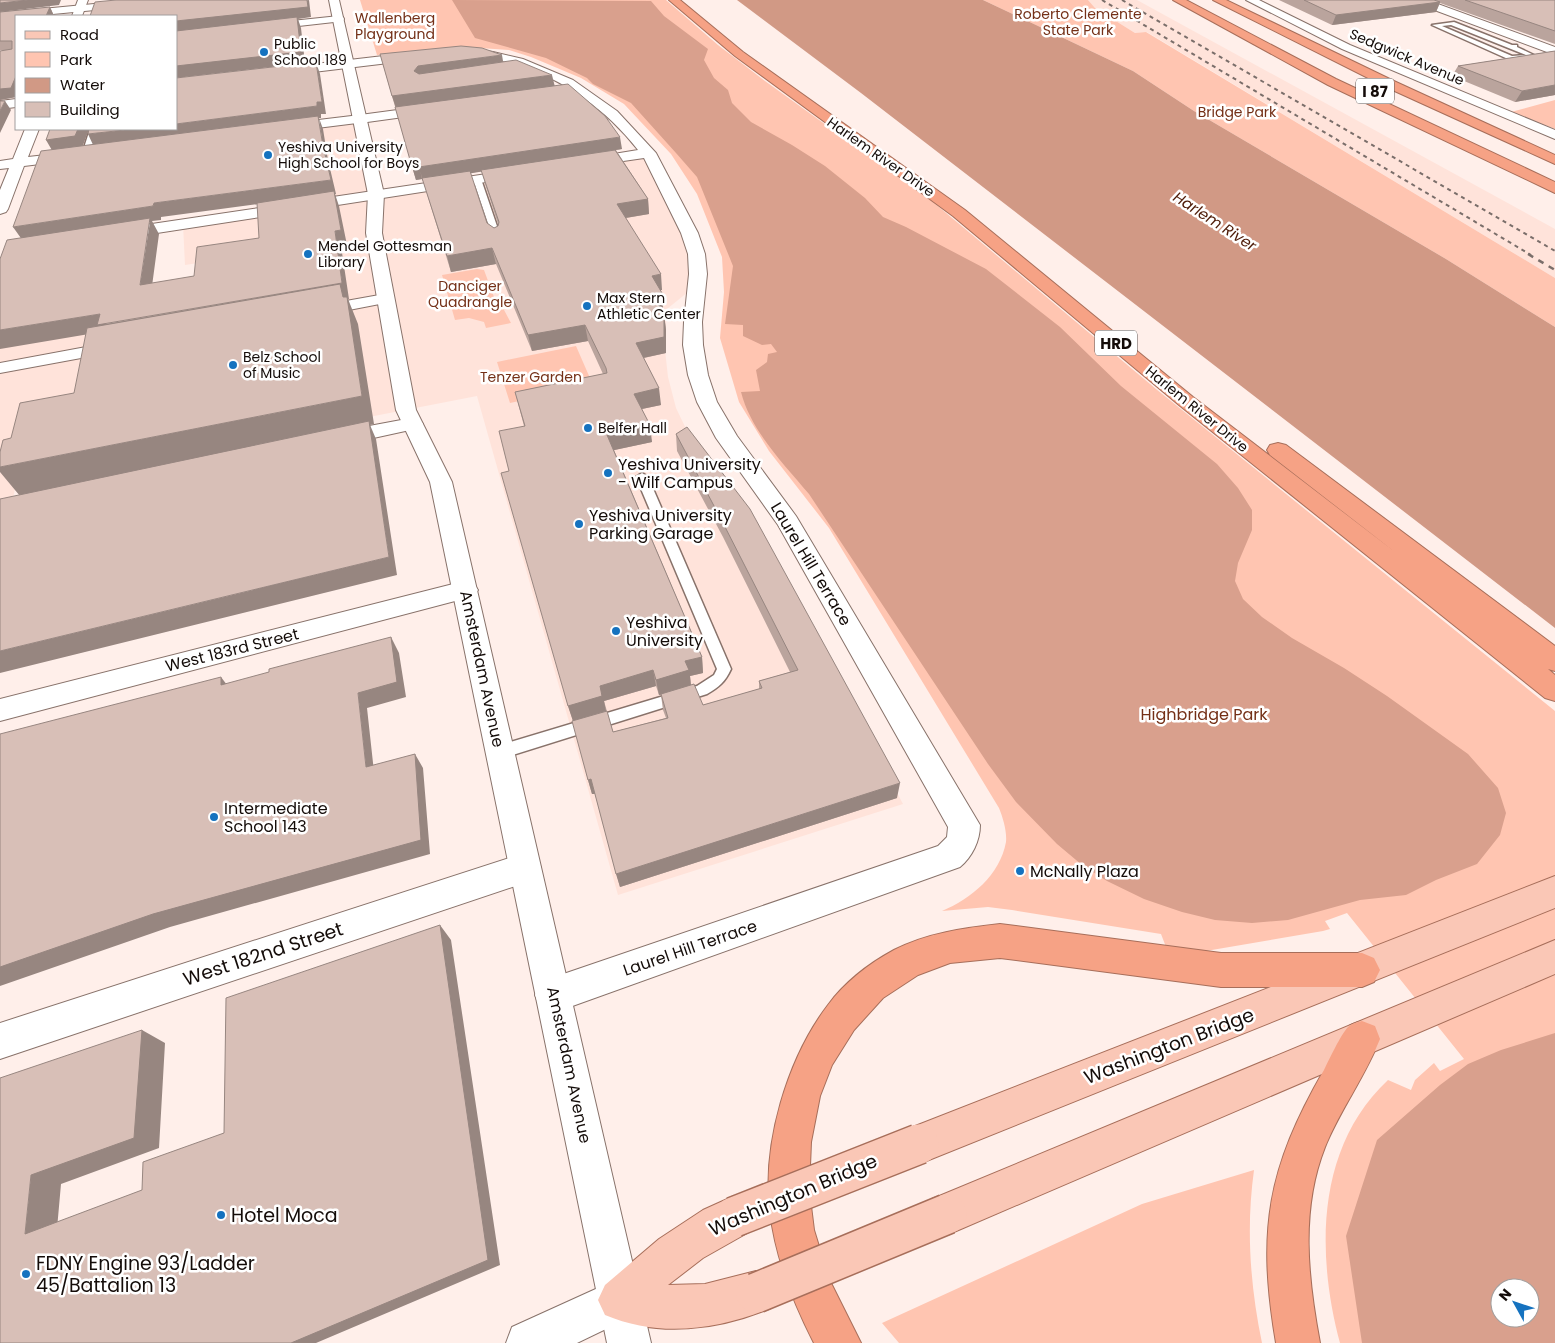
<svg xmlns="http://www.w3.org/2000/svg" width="1555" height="1343" font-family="Poppins,sans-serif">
<rect width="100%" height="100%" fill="#ffefea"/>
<path fill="#ffe3da" d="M1088 0H1137L1555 229V278L1147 32 1135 33 1095 8Z
M360 119 376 194 649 153 694 244 699 283 667 309 664 341 668 377 676 408 691 439 759 530 903 804 618 895 477 396 266 437 27 431 11 508 0 510V327L255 281 257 254 185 265 183 224 259 213 257 172 68 157 76 129H130L126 148Z"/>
<path fill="#ffc5b1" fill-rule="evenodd" d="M360 0H666L718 45 765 81 933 202 1156 389 1555 711V1343H1340C1316 1254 1316 1147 1388 1080L1411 1090 1415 1080 1434 1063 1440 1071 1464 1059 1347 913 1325 921 1330 929 1323 931 1200 952 1166 947 1161 934 1012 910 988 907 942 911C971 899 1000 875 1006 842 1007 831 1003 818 999 808L829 528 769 451 739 402 720 338 724 292 722 257 697 194 671 154 624 104 581 78 531 57 509 50 465 47 377 55ZM1500 1288H1530V1318H1500Z
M983 0H1088L1095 8 1135 33 1146 32 1555 278V327L1446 259 1194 111 1133 71Z
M1555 100V129L1511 112Z
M477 269 484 270 497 305 503 308 511 323 486 328 484 322 469 318 455 320 442 275Z
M576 346 593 385 510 403 497 362Z
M1254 1170C1246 1228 1250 1285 1262 1343H899L882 1323 1142 1204Z"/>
<path fill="#d9a08d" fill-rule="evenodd" d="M452 0 651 1 664 16 708 49 704 60 714 78 728 90 732 103 751 122 792 145 825 166 865 198 883 217 906 227 986 269 1060 327 1121 386 1217 464 1238 488 1252 510V530L1238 563 1235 581 1243 599 1262 617 1292 638 1344 668 1387 696 1468 754 1498 788 1506 813 1500 835 1477 864 1436 880 1406 895 1360 900 1288 920 1252 923 1215 920 1182 912 1144 899 1107 881 1082 865 1057 844 1016 802 988 764 809 494C783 463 751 431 741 392L760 391 756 370 767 362 768 354 777 352 771 344 762 345 743 336V325L725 324 733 266 697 177 676 153 631 103 593 84 587 78 546 58 475 38Z
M1555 1033V1343H1362L1346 1236 1377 1140 1440 1085 1468 1064 1501 1050ZM1500 1288H1530V1318H1500Z"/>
<path fill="#d19985" d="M737 0H983L1133 71 1194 111 1446 259 1555 327V628L861 93Z"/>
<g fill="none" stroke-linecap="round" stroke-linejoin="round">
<defs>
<path id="service" d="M1454 22 1512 45H1517V47L1536 56 1516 61 1508 59 1432 25ZM1451 25 1526 55 1512 56 1442 26Z
M90 129H98L90 154 86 156 82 154Z
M474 177 481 179 501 238 500 240 497 241 493 238 473 179Z
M642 473 648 477 731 669C725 682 719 687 707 694L500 759 494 757 492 752 494 747 697 686 714 675 717 669 636 477Z"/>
<path id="pedestrian" d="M385 294 390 296 393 299 390 302 318 316 312 314 310 311 312 308 318 306Z
M113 342 119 343 121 347 119 351 0 373V363Z"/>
<path id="minor" d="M136 0H174L169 3 0 19V13Z
M1412 0H1427L1555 47V55L1413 2Z
M339 16 343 17 344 19 343 21 263 30 257 27 263 24Z
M466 48 493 52 523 59 573 80 617 111 656 153 698 233 705 254 707 274 702 322 703 345 708 375 717 402 737 436 796 516 980 825C980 841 972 857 960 867L553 1013 540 1008 535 995 540 982 938 846 947 837 948 827 778 525 716 438 697 402 688 375 683 345 684 322 689 274 688 254 681 233 644 158 582 167 577 166 575 163 577 160 638 150C607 110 564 79 515 64 497 59 479 59 462 54L460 52Z
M418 52 422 53 424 56 422 59 280 76 274 72 280 68Z
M16 99V107L0 109V101Z
M435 105 442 109 440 112 360 123 353 119 360 115Z
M520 169 525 170 527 173 525 176 118 239 112 237 110 234 112 231 118 229Z
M412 418 419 420 423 424 419 428 337 446 329 444 326 439 329 434 337 432Z
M465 581 474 584 478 590 474 596 0 721V699Z
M525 853 536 857 541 868 536 879 0 1059V1023Z"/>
<path id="tertiary" d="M78 0H88L82 16H72Z
M360 115 367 119 365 122 285 132 278 128 285 124Z
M25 129H39L28 157 73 152 78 153 80 156 78 159 73 160 24 166 8 209 6 212 0 214V190L9 168 0 169V161L13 159Z
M620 1278 635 1285 642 1300 635 1315 577 1343H506L512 1327Z"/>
<path id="secondary" d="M329 0H339L384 194 382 233 416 410 452 482 651 1343H607L430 482 396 410 366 233 368 194Z
M1246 0H1259L1350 45 1555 130V139L1342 49Z"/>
<path id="primary" d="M1555 876V908L919 1164 905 1158 899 1144 905 1130Z
M1555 940V974L947 1235 932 1229 926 1214 932 1199Z
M734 1196 749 1202 755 1217 749 1232 703 1258 668 1285 705 1284 756 1271 771 1278 778 1293 771 1308C718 1330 659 1338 605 1315L598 1300 605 1285 659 1239 703 1210Z"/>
<path id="motorway" d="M669 0H680L743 52 965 210 1193 397 1395 552 1270 455 1267 450 1270 445 1278 443 1286 445 1555 646V671L1548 669 1555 675V701L1545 698 1179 405 953 216 735 56Z
M1173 0H1186L1336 79 1555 182V193L1328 85Z
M1213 0H1226L1396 82 1555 155V164L1388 88Z
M1000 924 1221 953H1362L1374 958 1380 970 1374 982 1362 987H1221L1000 958 950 963 918 975 883 998 854 1030 832 1065 820 1096 811 1142 809 1190 814 1230 829 1279 861 1343H814C793 1302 775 1257 770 1211 762 1144 787 1059 828 1005 845 982 870 963 894 950 927 933 964 928 1000 924Z
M1362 1021 1375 1026 1380 1039C1365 1077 1340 1110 1325 1147 1300 1210 1308 1279 1320 1343H1276C1257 1231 1267 1169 1324 1070 1330 1058 1340 1036 1348 1027 1351 1024 1358 1022 1362 1021Z"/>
</defs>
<use href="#service" stroke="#88726a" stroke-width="3"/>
<use href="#pedestrian" stroke="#88726a" stroke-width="2"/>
<use href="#minor" stroke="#88726a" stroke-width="2"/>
<use href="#tertiary" stroke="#88726a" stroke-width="2"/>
<use href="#secondary" stroke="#88726a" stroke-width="2"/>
<use href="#primary" stroke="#a76e5a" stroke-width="2"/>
<use href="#motorway" stroke="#a76e5a" stroke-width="2"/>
<use href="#service" fill="#fff" fill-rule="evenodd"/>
<use href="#pedestrian" fill="#fff" fill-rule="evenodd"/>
<use href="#minor" fill="#fff" fill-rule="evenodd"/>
<use href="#tertiary" fill="#fff" fill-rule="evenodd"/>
<use href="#secondary" fill="#fff" fill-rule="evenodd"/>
<use href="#primary" fill="#fac7b6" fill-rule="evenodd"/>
<use href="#motorway" fill="#f6a285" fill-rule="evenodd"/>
<path stroke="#7a6e6a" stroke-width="2" stroke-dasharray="4 4" stroke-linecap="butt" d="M1102 0 1531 255
M1122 0 1555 251"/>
<path stroke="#7a6e6a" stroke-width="2.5" stroke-dasharray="6 6" stroke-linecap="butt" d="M1528 254 1555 270"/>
<defs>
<path id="primary-bridge" d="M734 1217 919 1144
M756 1293 947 1214"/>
</defs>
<use href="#primary-bridge" stroke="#a76e5a" stroke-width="42" stroke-linecap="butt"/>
<use href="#primary-bridge" stroke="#fac7b6" stroke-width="39"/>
</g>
<path fill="#baa49d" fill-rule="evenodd" d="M1279 0H1555V44L1440 3 1436 12 1332 25Z
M50 7 54 16 16 97 0 100V51L10 50H0V12Z
M1555 51V95L1515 102 1452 76 1458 66Z
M380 54 503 62 554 86 622 149 616 150 648 199 649 214 626 218 662 290H660L662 293 663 309H661L664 314 666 330V353L644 358 661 405 642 409 652 442 614 450 702 657 703 673 690 676 691 685 703 705 759 689V681L790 672 723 537 677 451 676 434 897 798 620 887 595 794H592L588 780 573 721 568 706 509 471 524 426 515 392 603 374 588 341 532 351 496 264 451 272 423 181 422 179 416 180ZM482 171 485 184 498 224V226L494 228 487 223 470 173ZM656 686 659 695H661L663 710 666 718 613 732 604 701Z"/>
<path fill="#978680" d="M28 0H61L59 5 0 12V3Z
M309 0 311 17 298 19 301 28 305 63 176 78V21Z
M1440 2 1436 12 1332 25 1336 15Z
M50 7 54 16H46Z
M502 55 504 67 422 78 414 71 418 66Z
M316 62 320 74 326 114H321V118H319L323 129 328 160 336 194H335L339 206 347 245 341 246 349 299H348L358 324 374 424 370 425 376 439 397 575 0 673V651L389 557 369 425 20 496 0 472V467L362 396 349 314 344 299 108 342 101 332 0 349V330L100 314 106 324 342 283 335 231 341 230 334 194 161 217V220L152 221 159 234 150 301 140 285 150 222 23 241 13 227 153 206 154 203 331 180 323 146 319 118 94 147 88 134 134 129H176V124L317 106V102H322Z
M552 75 555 87 396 108 392 96Z
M16 76V97L0 100V89Z
M1555 85V95L1515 102 1522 91Z
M5 101 11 110 0 133V111Z
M78 129H89L82 148 53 152 46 140Z
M620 137 622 149 423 181 419 167Z
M419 166 422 179 416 180 412 167Z
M648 199 649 214 619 219 617 204Z
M492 248 496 264 451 272 447 256Z
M661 274 662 290 653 291 652 276Z
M662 293 663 309 654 310 652 294Z
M664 314 666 330V353L638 359 636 343Z
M585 325 588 341 532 351 528 335Z
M659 388 661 405 637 410 634 394Z
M650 425 652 442 610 451 607 435Z
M391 637 399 653 406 697 367 708 375 781 366 767 358 693Z
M702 657 703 673 690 676 691 686 659 695 656 680 685 661Z
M653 670 656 686 604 701 606 711 573 721 568 706 600 686Z
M221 677 233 693 221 685Z
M415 754 423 768 430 854 170 927 0 986V967Z
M591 779 595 794H592L588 780Z
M900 783 897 798 620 887 616 874Z
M440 925 451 940 500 1265 316 1343H291Z
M142 1030 165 1043 159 1148 61 1184 56 1240 25 1234 31 1175Z"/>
<path fill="#d8bfb7" stroke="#978680" d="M0 0H28L0 3Z
M116 0H307L308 7 176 21V16H90L95 2Z
M1304 0H1434L1440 2 1336 15Z
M1465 0H1555V31Z
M50 7 46 16H16V76L11 88 0 89V51L12 49V41H0V12Z
M297 17 301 52 176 66V31Z
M461 46 482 48 502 55 418 66 414 71 419 74 516 60 552 75 392 96 380 54Z
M1555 51V85L1522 91 1458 66Z
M316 62 322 102H317V106L176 124V78Z
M568 84 605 116 620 137 419 167V166L412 167 395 107Z
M0 101H5L0 111Z
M318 116 323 146 331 180 154 203 153 206 13 227 41 151Z
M50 129H78L75 136 46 140Z
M89 129H134L88 134Z
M615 150 648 199 617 204 661 274 652 276 662 293 652 294 664 314V337L636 343 659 388 634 394 650 425 607 435 702 657 685 661 689 670 656 680 653 670 600 686 602 696 568 706 501 473 509 471 499 431 525 426 515 392 607 373 606 368 585 325 528 335 492 248 447 256 422 178 470 171 487 223 494 228 498 226 499 222 481 170Z
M334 191 341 230 335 231 342 283 97 325 100 314 0 330V259L7 240 150 218 140 285 194 276 197 247 259 238 257 203Z
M340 284 343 297H347L362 396 0 467V452L3 440 11 438 20 403 74 393 87 328Z
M369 421 389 557 0 651V499Z
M687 427 750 509 900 783 616 874 591 779 588 780 572 721 607 711 613 732 668 718 661 694 694 684 703 705 762 688 759 681 798 670 722 521 676 434Z
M391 637 397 682 358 693 366 767 415 754 421 840 153 914 0 967V734L221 677V685L269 672V669Z
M440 925 488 1260 291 1343H0V1078L142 1030 134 1138 31 1175 25 1234 142 1190 143 1162 224 1133 226 998Z"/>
<g fill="#1572bf" stroke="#fff" stroke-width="2">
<circle cx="264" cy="52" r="5"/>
<circle cx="268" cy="155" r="5"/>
<circle cx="308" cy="254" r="5"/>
<circle cx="587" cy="306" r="5"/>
<circle cx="233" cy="365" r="5"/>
<circle cx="588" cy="428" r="5"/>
<circle cx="608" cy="473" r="5"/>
<circle cx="579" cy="524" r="5"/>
<circle cx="616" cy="631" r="5"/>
<circle cx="214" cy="817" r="5"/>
<circle cx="1020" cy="871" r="5"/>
<circle cx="221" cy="1215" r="5"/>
<circle cx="26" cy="1274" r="5"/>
</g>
<g text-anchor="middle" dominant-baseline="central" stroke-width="5" stroke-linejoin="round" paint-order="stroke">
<g font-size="14" fill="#743017" stroke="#fff">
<text x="1078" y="14">Roberto Clemente<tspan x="1078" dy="16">State Park</tspan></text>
<text x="395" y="18">Wallenberg<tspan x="395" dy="16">Playground</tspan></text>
<text x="1237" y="112">Bridge Park</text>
<text x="470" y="286">Danciger<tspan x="470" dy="16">Quadrangle</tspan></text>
<text x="531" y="377">Tenzer Garden</text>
</g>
<g font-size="14" fill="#140c09" stroke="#fff" text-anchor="start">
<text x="274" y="44">Public<tspan x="274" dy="16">School 189</tspan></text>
<text x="278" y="147">Yeshiva University<tspan x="278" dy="16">High School for Boys</tspan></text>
<text x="318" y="246">Mendel Gottesman<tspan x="318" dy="16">Library</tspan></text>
<text x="597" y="298">Max Stern<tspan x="597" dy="16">Athletic Center</tspan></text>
<text x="243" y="357">Belz School<tspan x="243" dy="16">of Music</tspan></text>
<text x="598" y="428">Belfer Hall</text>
</g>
<g font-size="14" fill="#140c09" stroke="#fff">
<text transform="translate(1407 57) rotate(23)">Sedgwick Avenue</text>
<text transform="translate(881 157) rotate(35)">Harlem River Drive</text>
<text transform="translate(1197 409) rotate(39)">Harlem River Drive</text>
</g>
<g fill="#fff" stroke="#5a5553" stroke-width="1">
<rect x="1356" y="78.5" width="38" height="25" rx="4"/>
<rect x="1095" y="330.5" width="42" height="25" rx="4"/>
</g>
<g font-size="15" font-weight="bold" fill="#140c09">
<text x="1375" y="91">I 87</text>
<text x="1116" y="343">HRD</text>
</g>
<g font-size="15" font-style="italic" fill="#4e1b07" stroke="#fff">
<text transform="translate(1215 221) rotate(33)">Harlem River</text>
</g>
<g font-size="16" fill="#140c09" stroke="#fff" text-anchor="start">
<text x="618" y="464">Yeshiva University<tspan x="618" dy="18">- Wilf Campus</tspan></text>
<text x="589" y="515">Yeshiva University<tspan x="589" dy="18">Parking Garage</tspan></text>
<text x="626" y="622">Yeshiva<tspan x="626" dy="18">University</tspan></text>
<text x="224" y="808">Intermediate<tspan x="224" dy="18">School 143</tspan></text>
<text x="1030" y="871">McNally Plaza</text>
</g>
<g font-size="16" fill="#140c09" stroke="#fff">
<text transform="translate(811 564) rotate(59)">Laurel Hill Terrace</text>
<text transform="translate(232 650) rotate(-14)">West 183rd Street</text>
<text transform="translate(482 669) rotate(78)">Amsterdam Avenue</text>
<text transform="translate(690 948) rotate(-19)">Laurel Hill Terrace</text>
<text transform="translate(569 1065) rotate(78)">Amsterdam Avenue</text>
</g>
<g font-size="16" fill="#743017" stroke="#fff">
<text x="1204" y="714">Highbridge Park</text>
</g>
<g font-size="19" fill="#140c09" stroke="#fff">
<text transform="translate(263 954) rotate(-18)">West 182nd Street</text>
<text transform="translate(1169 1046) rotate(-21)">Washington Bridge</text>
<text transform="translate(793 1195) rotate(-23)">Washington Bridge</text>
</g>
<g font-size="19" fill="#140c09" stroke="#fff" text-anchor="start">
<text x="231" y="1215">Hotel Moca</text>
<text x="36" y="1263">FDNY Engine 93/Ladder<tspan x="36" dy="22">45/Battalion 13</tspan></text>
</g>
</g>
<rect x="15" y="15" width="162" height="115" fill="#ffffff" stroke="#a19e9d"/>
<rect x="25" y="31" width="25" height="8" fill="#fac7b6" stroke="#a19e9d"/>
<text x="60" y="40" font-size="15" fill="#140c09">Road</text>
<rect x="25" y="52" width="25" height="15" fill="#ffc5b1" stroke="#a19e9d"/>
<text x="60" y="65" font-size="15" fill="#140c09">Park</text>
<rect x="25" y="78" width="25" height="15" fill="#d19985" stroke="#a19e9d"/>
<text x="60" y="90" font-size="15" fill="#140c09">Water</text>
<rect x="25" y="102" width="25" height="15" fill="#d8bfb7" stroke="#a19e9d"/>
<text x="60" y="115" font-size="15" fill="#140c09">Building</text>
<g transform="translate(1515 1303) rotate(310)"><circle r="24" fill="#ffffff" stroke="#a19e9d"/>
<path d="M0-4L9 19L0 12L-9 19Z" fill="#1572bf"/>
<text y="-8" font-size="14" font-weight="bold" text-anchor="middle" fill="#140c09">N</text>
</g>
</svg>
